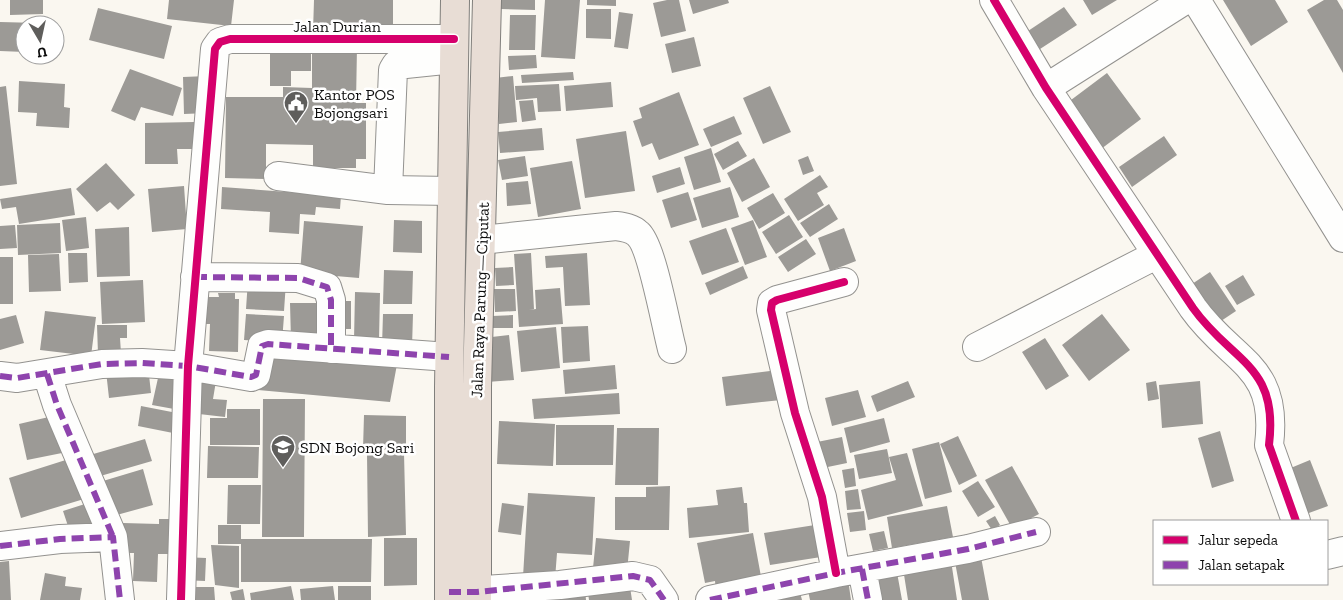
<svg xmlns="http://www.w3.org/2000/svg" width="1343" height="600" font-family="'Zilla Slab',serif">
<rect width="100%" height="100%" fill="#faf7f0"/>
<path fill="#9c9a96" d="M10 0H43V14L10 15Z
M169 0H234L231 26 167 19Z
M314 0H393V36H365L366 20H362V33L313 32Z
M501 0H535V10L501 9Z
M545 0H580L575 59 541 57Z
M587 0H616V6L587 5Z
M667 0H679L686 31 661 37 653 3Z
M689 0H728L729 3 693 14Z
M1083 0H1117L1092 15Z
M1223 0H1275L1288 22 1251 46Z
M1324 0H1337L1343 10V73L1307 10Z
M1064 7 1077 25 1040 49 1028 31Z
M98 8 172 26 164 59 89 40Z
M586 9H611V39L586 38Z
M619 12 633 14 628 49 614 47Z
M510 15H536L535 50H509Z
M0 22 39 23V25H25V52L0 51Z
M694 37 701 66 672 73 665 44Z
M312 47H357L356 103H366V159H356V168H313V145L266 144V179L225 178 226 97H283V87L312 88Z
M270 48H311V71H291V86H270Z
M536 55 537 68 509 70 508 56Z
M130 69 182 88 173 116 141 107 135 121 111 111Z
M573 72 574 80 522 83 521 75Z
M1107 73 1141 119 1101 149 1067 103Z
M208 76V113L184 114 183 77Z
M513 76 517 122 499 124 495 78Z
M19 81 65 84 64 107 70 108 69 128 36 126 37 113 18 112Z
M611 82 613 107 566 111 564 86Z
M559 84 561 111 538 112 537 98 516 100 515 86Z
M6 86 17 184 0 186V87Z
M770 86 791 132 763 144 743 98Z
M679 92 699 145 659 160 652 143 642 147 633 121 642 118 639 108Z
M533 100 536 120 522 122 519 101Z
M734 116 742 134 711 147 703 129Z
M194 122V149H177L178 164H145V123Z
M542 128 544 150 500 153 498 132Z
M626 131 635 191 585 198 576 139Z
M1164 136 1177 155 1132 187 1119 167Z
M738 141 747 156 723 170 714 154Z
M711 148 721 182 694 190 684 157Z
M525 156 528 176 502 180 498 160Z
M808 156 814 171 803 175 798 160Z
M754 158 770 187 742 202 727 173Z
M572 161 581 209 538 217 530 168Z
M106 163 135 195 118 210 110 202 97 212 76 189Z
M680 167 685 184 657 193 652 176Z
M820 175 828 187 817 193 824 205 798 221 784 199Z
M528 181 531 204 507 206 506 183Z
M184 186 187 229 152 232 148 189Z
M222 187 341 196 340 209 316 207 315 215 300 214 299 234 269 232 270 212 221 209Z
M730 187 739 217 702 228 693 198Z
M71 188 75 215 19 224 16 207 2 209 0 199Z
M688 192 697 220 671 228 662 200Z
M773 193 785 213 759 229 747 208Z
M829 204 838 219 810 237 800 223Z
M789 215 803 237 776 254 762 232Z
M86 217 89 248 66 251 62 220Z
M394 220 422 221V253L393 252Z
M753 220 767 257 745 265 731 228Z
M304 221 363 226 359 278 300 273Z
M60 223 61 253 18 255 17 225Z
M15 225 17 248 0 249V226Z
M129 227 130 276 97 277 95 229Z
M726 228 739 262 702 275 689 241Z
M844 228 856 261 830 271 818 238Z
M806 239 816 254 788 272 778 257Z
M68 253H87L88 282 69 283Z
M531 253 534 309 529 310 536 309 535 290 560 288 563 324 519 327 514 254Z
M587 253 590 305 565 306 563 267 546 268 545 256Z
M59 254 61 291 29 292 28 255Z
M0 257H13V304H0Z
M743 266 748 278 710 295 705 283Z
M513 267 514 285 496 286 495 268Z
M384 270 413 271 412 304H383Z
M1210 272 1236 311 1212 327 1186 288Z
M1243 275 1255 295 1237 305 1225 286Z
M143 280 145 322 102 324 100 282Z
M248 280 286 282 284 311 246 309Z
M494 289H515L516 311 495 312Z
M355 292 380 293 379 340H354Z
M218 293H235V299H239L238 352 209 351 210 324H203L204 297H219Z
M334 301H351V329H334Z
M290 303H322L323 340H291Z
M45 311 96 317 91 356 40 350Z
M246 314 284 316 282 342 244 340Z
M383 314H413L412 347 382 346Z
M1102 314 1130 350 1089 381 1062 345Z
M16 315 24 343 0 350V319Z
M513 315V328H493L492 316Z
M97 325H127V338H120L121 353 98 354Z
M588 326 590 361 563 363 561 327Z
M556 327 560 368 521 372 517 331Z
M509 335 514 380 487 382 483 338Z
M1045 338 1069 376 1046 390 1022 352Z
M263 347 398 359 390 402 258 390Z
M615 365 617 389 565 394 563 370Z
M148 366 151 393 109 398 106 371Z
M160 369 182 374 174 409 152 405Z
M778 370 781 400 726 406 722 377Z
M191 372 217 375 213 399 227 400 225 417 199 414Z
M908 381 915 397 877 412 871 396Z
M1156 381 1159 399 1148 401 1146 383Z
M1200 381 1203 424 1162 428 1159 385Z
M858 390 866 417 832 426 825 398Z
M619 393 620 414 534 419 532 399Z
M263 399H305L304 537H262Z
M141 406 177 413 173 433 138 426Z
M227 409H260V445H210V418H229H227Z
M364 415 406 416V450L363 449Z
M53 416 62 453 27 460 19 424Z
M884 418 890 442 850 453 844 428Z
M499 421 555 424 553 466 497 464Z
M556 425H614L613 465H556Z
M617 428H659L658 485H615Z
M1220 431 1234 481 1212 488 1198 438Z
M958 436 977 476 959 485 940 444Z
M842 437 847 463 818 469 812 443Z
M145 439 152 461 90 479 83 457Z
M939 442 952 492 925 499 912 449Z
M208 446 259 447 258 478H207Z
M887 449 892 473 859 479 854 455Z
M404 453 406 535 368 537 367 454Z
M907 453 923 506 868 520 861 490 896 480 889 457Z
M72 458 84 499 21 518 9 478Z
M1310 460 1328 506 1298 517 1281 472Z
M1012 466 1039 514 1012 528 985 480Z
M854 468 856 486 845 488 842 470Z
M143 469 153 505 113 516 103 481Z
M978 481 995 507 978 517 962 491Z
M228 485H261L260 524H227Z
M670 486 669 530H615V497H646V487Z
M742 487 744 503H747L749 532 689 538 687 508 718 505 716 490Z
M858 489 861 509 847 510 845 491Z
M528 493 595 497 592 555 557 553 555 579 523 577Z
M88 503 94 524 70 532 63 511Z
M502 503 524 506 521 535 498 532Z
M947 506 953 537 892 548 887 517Z
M864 511 866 530 850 532 847 513Z
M995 516 1000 525 992 530 986 521Z
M159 519H174L172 554H158L157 582 133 581 134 553H122L123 523 159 524Z
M218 525H241V539H372L371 582H241V544H218Z
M815 525 821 557 770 565 764 533Z
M884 531 888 548 873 551 869 534Z
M753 533 762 582 716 591 715 581 705 583 697 543Z
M384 538H417V585L384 586Z
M596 538 630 541 627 571 593 568Z
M211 545 239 546V588L215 585Z
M950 554 957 600H908L902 562Z
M183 557 206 558 205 581 182 580Z
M981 557 989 600H962L955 562Z
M9 561 11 600H0V562Z
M896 567 902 600H871L866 572Z
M45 573 66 577 65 586 82 588 80 600H40Z
M848 579 851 600H810L807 586Z
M798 585 802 600H768Z
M291 586 294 600H251L250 593Z
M333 586 335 600H301L300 589Z
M338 586H371V600H338Z
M186 587H214L215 600H186Z
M630 587 632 600H589L588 593Z
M243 589 245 600H232L230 592Z
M585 590 586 600H548L547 593Z"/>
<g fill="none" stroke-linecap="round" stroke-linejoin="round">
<defs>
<path id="minor" d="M994 0 1046 88 1193 308C1232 363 1279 364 1269 445L1296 521
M1196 0 1343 238
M1046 88 1185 0
M278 176 388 190 451 191
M388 190 393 70 396 65 454 59
M481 240 616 226C624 227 632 228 638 234 652 246 666 327 672 349
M195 277 298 278 327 287 331 300V349
M977 347 1156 255
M47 374 57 405 113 537
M0 376 17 378 102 364 142 363 188 366 251 377 256 375 262 346 268 344 449 357
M0 546 60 539 113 537 120 600
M1327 555 1343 551
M862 569 868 600
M836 573 822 497 795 413 771 310 772 303 777 300 844 282
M453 592 560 585 633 576 650 580 664 600
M181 600 188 366 215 49 220 42 230 39H454
M710 600 836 573 968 549 1036 532"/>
<path id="highway" d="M449 600V387L455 0
M477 600V387L487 0"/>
</defs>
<use href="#minor" stroke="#93928f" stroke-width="30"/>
<use href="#highway" stroke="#807f7c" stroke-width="30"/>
<use href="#minor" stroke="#fefefd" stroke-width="28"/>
<use href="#highway" stroke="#e8ddd5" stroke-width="28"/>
<path stroke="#8e44ad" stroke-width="6" stroke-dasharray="12 6" stroke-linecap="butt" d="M195 277 298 278 327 287 331 300V349
M47 374 57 405 113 537
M0 376 17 378 102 364 142 363 188 366 251 377 256 375 262 346 268 344 449 357
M0 546 60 539 113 537 120 600
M862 569 868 600
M449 592H477L633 576 650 580 664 600
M710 600 836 573 968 549 1036 532"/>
<defs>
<path id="cycleway" d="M994 0 1046 88 1193 308C1232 363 1279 364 1269 445L1296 521
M836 573 822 497 795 413 771 310 772 303 777 300 844 282
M181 600 188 366 215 49 220 42 230 39H454"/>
</defs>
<use href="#cycleway" stroke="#fff" stroke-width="11"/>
<use href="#cycleway" stroke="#d6006c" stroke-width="8"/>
</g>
<defs>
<symbol id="civic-pin" viewBox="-11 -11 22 30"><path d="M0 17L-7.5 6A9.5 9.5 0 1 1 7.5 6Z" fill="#5f5e5c" stroke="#fff"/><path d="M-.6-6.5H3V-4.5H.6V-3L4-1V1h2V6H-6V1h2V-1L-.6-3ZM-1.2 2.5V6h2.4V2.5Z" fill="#fff"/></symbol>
<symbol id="school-pin" viewBox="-11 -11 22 30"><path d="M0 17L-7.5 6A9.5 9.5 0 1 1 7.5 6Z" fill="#5f5e5c" stroke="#fff"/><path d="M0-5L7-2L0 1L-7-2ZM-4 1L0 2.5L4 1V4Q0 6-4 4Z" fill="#fff"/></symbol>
</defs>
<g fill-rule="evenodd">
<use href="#civic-pin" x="282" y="89" width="28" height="38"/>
<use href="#school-pin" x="269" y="433" width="28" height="38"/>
</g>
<g text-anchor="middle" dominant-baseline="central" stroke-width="5" stroke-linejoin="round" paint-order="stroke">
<g font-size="16" fill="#0c0c0c" stroke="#fff">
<text x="337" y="26">Jalan Durian</text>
<text transform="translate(480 300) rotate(-88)">Jalan Raya Parung—Ciputat</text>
</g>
<g font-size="16" fill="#0c0c0c" stroke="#fff" text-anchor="start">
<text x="314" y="94">Kantor POS<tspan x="314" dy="18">Bojongsari</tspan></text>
<text x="300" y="447">SDN Bojong Sari</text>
</g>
</g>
<rect x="1153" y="520" width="175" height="65" fill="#ffffff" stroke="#9e9e9e"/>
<rect x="1163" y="536" width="25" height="8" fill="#d6006c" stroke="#9e9e9e"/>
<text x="1198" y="545" font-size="15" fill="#0c0c0c">Jalur sepeda</text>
<rect x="1163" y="561" width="25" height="8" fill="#8e44ad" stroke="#9e9e9e"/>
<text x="1198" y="570" font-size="15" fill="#0c0c0c">Jalan setapak</text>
<g transform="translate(40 40) rotate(171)"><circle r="24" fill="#ffffff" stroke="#9e9e9e"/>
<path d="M0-4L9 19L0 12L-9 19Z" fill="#5f5e5c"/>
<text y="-8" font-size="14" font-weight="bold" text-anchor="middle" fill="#0c0c0c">U</text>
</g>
</svg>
